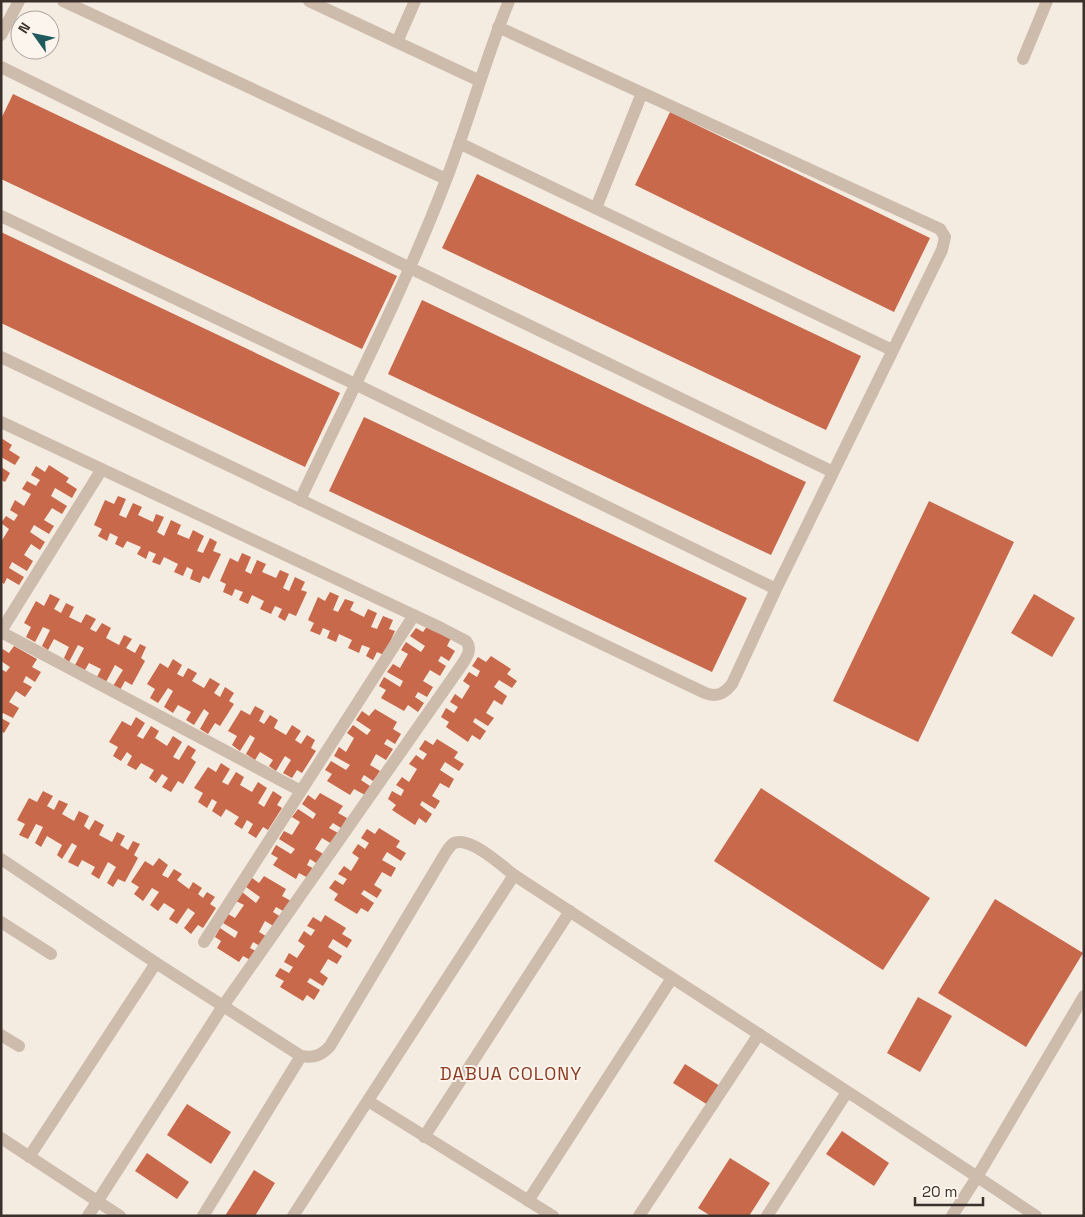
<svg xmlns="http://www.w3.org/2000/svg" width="1085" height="1217" font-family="'Space Grotesk',sans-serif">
<rect width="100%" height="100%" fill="#f4ebe1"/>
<path fill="#c8694b" d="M13 94 397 276 362 349 1 179V119Z
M670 112 930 238 894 312 635 185Z
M477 174 861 356 826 430 442 248Z
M1 232 340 393 305 467 1 323Z
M422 300 806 482 771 555 388 374Z
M364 417 747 598 712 672 329 491Z
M1 438 12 445 9 450 20 457 15 465 1 457Z
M49 465 69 478 66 482 77 489 72 498 55 488 51 496 67 506 62 514 52 508 44 520 54 526 49 534 34 525 30 532 45 542 40 550 31 544 24 555 33 561 27 571 12 562 9 568 24 577 19 585 7 578 4 584 1 582V542L9 529 1 523 6 516 14 521 18 515 10 510 15 500 24 506 31 494 22 489 27 481 36 486 40 480 31 475 36 466 45 472Z
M1 467 10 473 5 482 1 480Z
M118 496 126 499 119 515 126 518 133 503 142 507 138 515 153 522 156 514 164 517 157 532 164 536 171 520 181 525 177 534 189 539 193 530 204 536 197 551 203 553 210 538 217 542 213 551 221 554 209 579 203 576 200 583 190 579 193 570 187 567 183 576 174 572 178 564 164 557 160 565 152 562 156 554 149 551 146 559 137 554 141 547 127 541 123 548 115 544 118 537 110 533 107 541 98 536 102 529 94 525 105 500 114 504Z
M929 501 1014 542 918 742 833 701Z
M242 553 251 557 245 571 251 574 257 560 266 564 262 572 276 578 280 570 289 574 283 588 289 591 295 577 305 582 301 590 307 592 296 616 289 613 285 621 278 617 282 609 275 606 271 614 260 609 264 601 252 595 248 604 239 600 243 592 235 589 232 596 223 592 226 584 220 581 230 558 238 562Z
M330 592 339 596 333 610 338 612 345 599 354 602 350 610 364 617 368 609 377 613 371 627 377 629 383 616 393 620 389 629 395 631 384 655 377 652 373 660 366 656 370 648 362 645 359 653 348 648 352 640 339 634 336 642 327 638 330 631 323 628 320 635 310 631 314 623 308 620 318 597 325 601Z
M50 594 60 599 54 609 61 613 66 603 74 607 69 617 81 623 86 614 96 619 90 629 96 632 102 623 111 628 106 638 119 645 124 635 132 639 126 648 135 653 140 644 146 647 141 658 145 661 132 685 125 681 120 690 113 686 123 670 115 665 106 682 97 677 101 669 89 663 85 670 75 665 84 648 78 645 69 662 64 658 69 647 54 639 48 650 42 646 50 630 43 627 35 642 26 637 31 627 24 623 36 601 44 606Z
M1034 594 1075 618 1052 657 1011 633Z
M428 625 451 638 447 646 455 651 449 661 441 656 438 661 446 666 440 676 430 670 423 681 433 687 427 697 418 692 415 697 424 703 418 712 408 705 404 711 381 698 386 690 379 686 384 677 400 687 403 681 387 672 393 664 400 668 408 654 401 650 406 642 421 652 425 646 410 636 416 628 423 632Z
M14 646 37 659 32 667 41 672 35 682 26 676 23 682 32 687 25 697 16 691 9 702 19 708 13 718 3 713 1 716V669L6 672 10 667 1 661V648L9 653Z
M491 656 511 669 507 674 517 681 512 688 499 680 494 687 507 696 502 705 494 700 486 713 494 718 488 726 475 718 473 722 486 731 480 740 472 735 468 742 446 727 449 722 441 717 446 708 454 713 458 707 450 702 455 694 462 699 470 686 463 681 469 672 477 677 480 671 472 666 478 657 486 662Z
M173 659 182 665 177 674 183 677 188 668 197 673 192 681 204 688 210 678 220 684 214 693 220 697 225 687 234 693 229 701 234 704 220 726 215 723 208 734 200 729 209 713 204 709 194 725 186 720 191 712 178 705 173 713 164 707 173 691 168 688 158 703 150 698 155 689 147 684 160 663 168 668Z
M255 706 264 711 259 721 264 724 270 715 278 720 274 728 286 735 292 725 301 731 295 740 301 744 307 735 315 740 311 748 316 751 302 773 297 770 292 778 283 773 291 760 285 756 276 771 269 766 273 760 260 752 255 760 246 754 255 738 250 735 240 751 232 745 237 736 228 731 241 710 250 715Z
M375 709 397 722 393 729 401 734 395 744 387 739 384 744 393 749 386 760 376 754 370 765 380 771 373 781 364 775 361 780 370 786 365 795 354 789 350 795 327 781 332 774 325 770 331 761 346 770 350 765 334 756 339 747 346 752 354 738 347 733 353 725 367 735 371 730 356 720 362 711 369 716Z
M136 717 145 723 137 736 143 739 151 726 159 731 155 738 167 746 173 736 182 742 173 757 179 760 188 745 196 750 191 758 196 762 183 784 178 781 171 792 162 787 168 778 162 774 156 783 149 778 154 770 141 763 136 770 127 765 132 756 127 752 121 761 113 756 118 747 109 742 122 721 131 726Z
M1 718 10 723 4 733 1 731Z
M437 739 458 752 454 758 464 764 459 771 445 762 440 770 454 779 449 788 440 783 432 796 440 801 435 809 422 801 420 805 432 814 426 823 419 818 415 825 392 810 396 805 388 799 392 791 401 796 404 790 396 785 402 777 409 782 417 769 409 764 416 755 423 760 427 754 419 749 425 740 433 745Z
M221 763 230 769 222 782 228 785 236 772 244 777 240 785 252 792 258 782 267 788 258 803 264 807 273 791 282 797 277 805 282 808 268 830 263 827 256 838 248 833 253 824 247 820 242 829 234 824 239 817 226 809 221 817 212 811 217 802 212 799 207 808 198 802 203 793 194 788 208 767 216 772Z
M761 788 930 898 883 970 714 861Z
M43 791 53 796 47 806 54 810 59 800 68 804 62 814 74 821 79 811 89 816 84 826 89 830 95 820 104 825 99 835 112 842 117 832 125 836 120 845 128 850 133 841 140 844 134 855 138 858 125 882 118 879 113 887 107 883 116 867 108 862 99 879 91 874 95 867 82 860 78 867 68 862 77 846 72 843 62 859 57 855 62 845 47 836 41 847 35 843 43 827 36 824 28 839 19 835 25 824 17 820 29 798 37 802Z
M320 793 343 806 338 813 347 818 341 828 333 823 329 828 338 833 332 844 322 838 315 849 325 855 319 865 310 859 307 865 316 870 310 879 299 873 296 879 273 865 278 858 271 854 276 845 291 854 295 849 279 839 284 831 292 835 300 822 292 817 298 809 313 819 316 814 302 804 308 795 315 800Z
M379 828 400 841 396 847 406 853 401 861 387 852 382 860 396 868 391 877 382 872 374 885 382 890 377 898 364 890 361 894 374 903 368 912 361 908 357 914 334 900 338 894 329 888 335 880 343 885 347 879 338 874 344 866 351 871 359 858 352 853 358 844 365 849 369 843 361 838 367 829 375 834Z
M159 858 168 865 162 875 168 878 174 869 182 874 177 880 189 889 193 882 202 888 198 894 203 898 207 892 215 897 210 904 216 908 203 928 198 925 191 934 184 928 195 913 188 908 177 924 169 919 175 910 164 903 158 911 150 905 159 892 152 888 143 901 134 894 139 887 131 882 145 861 153 866Z
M264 876 286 889 282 896 291 901 285 912 276 907 273 912 281 917 275 927 265 921 259 932 269 938 263 948 253 942 250 948 259 953 254 962 243 956 239 962 217 948 221 941 215 937 220 928 235 938 238 932 223 923 228 914 235 918 244 905 236 901 242 892 256 903 260 897 246 887 252 878 259 883Z
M995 899 1083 953 1026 1047 938 993Z
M325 915 346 928 342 934 352 940 347 948 333 939 328 947 342 956 337 964 328 959 320 972 328 978 323 986 310 978 307 982 320 990 314 1000 307 995 303 1001 280 987 284 981 275 976 280 968 289 973 293 967 284 962 289 953 297 958 305 946 298 941 304 931 311 936 315 930 307 926 313 917 321 922Z
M918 997 952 1016 920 1072 887 1053Z
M685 1064 720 1086 708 1105 673 1083Z
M187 1104 231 1132 211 1164 167 1135Z
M842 1131 889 1163 874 1186 826 1154Z
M147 1153 189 1182 177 1199 135 1171Z
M730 1158 770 1183 749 1216H711L698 1208Z
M254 1170 275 1183 255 1216H225Z"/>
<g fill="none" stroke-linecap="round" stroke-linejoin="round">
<path stroke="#cdbbac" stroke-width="12" d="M63 1 446 179
M309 1 480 81
M1 35 19 1
M397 42 415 1
M1023 59 1047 1
M1 67 410 268 833 472
M459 143 892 350
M596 208 642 93
M1 216 355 384 776 589
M1 357 705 693C717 698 725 693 732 684L776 589 942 250 945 237 940 229 498 27
M1 422 441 628 466 641C473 650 466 658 461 666L223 1006
M300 500C350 394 404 290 446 180 469 121 485 59 509 1
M1 631 102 469
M1 632 301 791
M204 942 414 615"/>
<path stroke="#cdbbac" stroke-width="12" d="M1 922 51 954
M1 1035 19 1046
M368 1101 553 1216
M424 1137 570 911
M1 1138 120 1216
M29 1157 156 963
M528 1201 672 978
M88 1216 223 1006
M203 1216 301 1056
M293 1216 514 875
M639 1216 759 1034
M767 1216 847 1092
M952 1216 977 1177 1084 996"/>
<path stroke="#cdbbac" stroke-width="12" d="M1 859 156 963 301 1056C314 1058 321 1056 330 1046L446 852C448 849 451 845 454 843 470 836 501 865 514 875 688 989 863 1100 1036 1216"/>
</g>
<g text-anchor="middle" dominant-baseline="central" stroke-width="4" stroke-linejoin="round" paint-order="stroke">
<g font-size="18" letter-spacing="1" fill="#8c3b22" stroke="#fbf5ee">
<text x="511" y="1073">DABUA COLONY</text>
</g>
</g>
<rect width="1085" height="1217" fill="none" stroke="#3b302b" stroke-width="5"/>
<g transform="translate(35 35) rotate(303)"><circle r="24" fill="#fbf5ee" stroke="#aea6a0"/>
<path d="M0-4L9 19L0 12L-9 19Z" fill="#1f5a5e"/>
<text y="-8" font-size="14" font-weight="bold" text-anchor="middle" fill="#3b302b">N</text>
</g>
<path d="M915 1197v8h68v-8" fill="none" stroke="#3b302b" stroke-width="2.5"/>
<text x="922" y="1197" font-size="15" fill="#3b302b" stroke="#fbf5ee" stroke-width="4" paint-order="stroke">20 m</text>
</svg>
